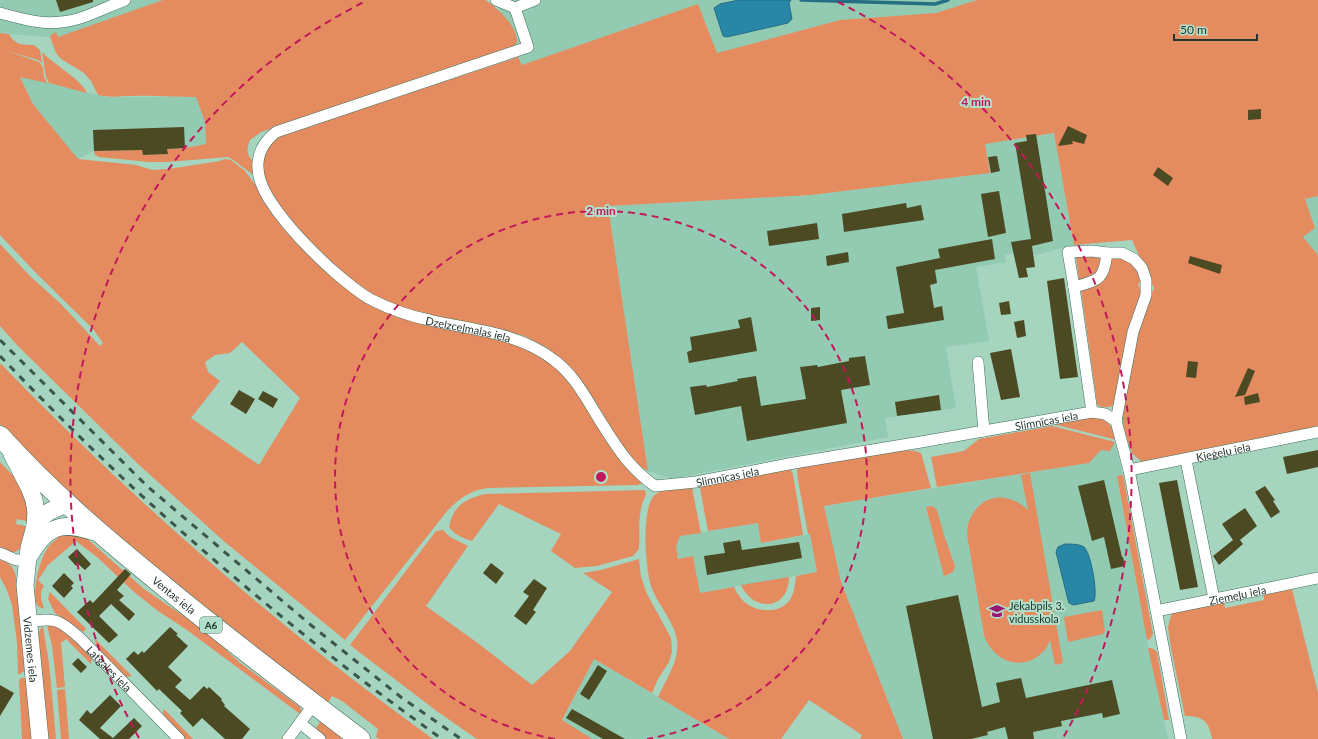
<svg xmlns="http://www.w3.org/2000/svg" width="1318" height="739" font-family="Lato,sans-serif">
<rect width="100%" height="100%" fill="#a5d4bf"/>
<path fill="#92cab2" d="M0 0H163L58 38 0 33Z
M496 0H977L936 13 840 20 717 53 698 4 522 65 513 47Z
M20 76 106 97H196L205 122 206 144 185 148 168 149V154L143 155 142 150 94 151 78 159 33 104Z
M1054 133 1074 245 1036 255 1025 251 1005 255 1006 262 976 267 989 341 946 347 956 408 885 418 888 437 671 479 648 471 608 206 811 195 990 173 985 144Z
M1318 196V255L1303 237 1315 228 1305 199Z
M1115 442 1123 475 1117 477 1148 644 1168 739H903L841 582 824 506 1089 463 1101 449 1110 450Z
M758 523 762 543 810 534 817 572 700 593 693 556 678 559 676 546 680 536Z
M594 659 729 739H592L562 721Z"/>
<path fill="#e48b60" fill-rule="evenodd" d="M163 0H485C498 8 517 26 517 42L513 47 497 54 261 132 250 140C246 151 247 153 253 162 255 165 255 171 255 175L252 174 232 159 228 157 167 162H149L99 157 95 155 94 151 142 150 143 155 168 154 167 149 185 148 206 144 205 122 196 97C175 97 154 95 133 96 121 96 110 98 98 95L91 81 84 73 61 59 56 53 50 37 52 34 56 32 58 37Z
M977 0H1318V196L1305 199 1315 228 1303 237 1318 255V426L1282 435 1142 462 1132 453 1124 431 1122 412 1134 346 1144 312 1154 288 1132 240 1074 245 1054 133 985 144 990 173 811 195 608 206 648 471 634 463 568 367 546 347 522 335 491 328 448 321 391 305 353 284 309 244 286 216 265 183 262 165 264 153 277 137 518 57 522 65 698 4 717 53 840 20 936 13Z
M0 33 9 34C14 45 23 45 34 45L40 50 42 63 38 60 7 51 39 62 43 67 44 77 47 83 20 77 33 104 78 159 136 165 152 170 168 169 220 161 225 159 231 160 245 171 266 199 351 291 477 336H490L530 349 564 373 644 483 638 485 488 488C471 490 460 498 448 510L345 640 226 543 138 464 19 347 0 326V244L30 276 61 304 100 346 103 343 93 329 36 273 0 235ZM242 342 300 398 259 465 191 418 220 381 208 372 205 362 215 355 230 353Z
M42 52C53 64 81 79 87 93L49 83 46 77Z
M1076 256H1101V270L1091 278 1079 280Z
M1114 257 1133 261 1142 277 1138 286 1143 290 1115 404C1109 409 1100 408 1095 403L1097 402 1081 290Z
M0 363C134 501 277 627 433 739H379L376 737 378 729 342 701 332 696 327 704 186 597 45 472 0 424Z
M1089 418C1108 417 1111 424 1117 440L1053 424Z
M1052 426 1115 442 1110 451 1101 450 1089 463 937 487 931 457 964 451 979 439Z
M905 450 915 451 921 453 931 488 824 506 841 582 903 739H860L862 735 809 700 781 739H729L658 697C666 679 680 660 677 640 674 622 660 607 653 591 645 574 640 505 656 494 665 487 681 489 692 488L701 533 680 536 676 546 678 559 693 556 700 593 734 587C741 603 753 611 771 610 775 610 781 608 785 605 794 598 795 586 796 576L817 572 810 534H808L798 480 797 471 798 468 802 466Z
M0 462 18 481 24 489 31 522 17 519 16 524 29 527C24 543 21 560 0 548Z
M790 468 793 474 803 535 761 543 758 523 708 531 700 488 701 486Z
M1030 473 1063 663 1055 665 1050 640C1048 644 1047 648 1044 651 1023 673 993 662 984 635L967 534C967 512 986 492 1009 499 1017 501 1022 505 1028 510L1021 475Z
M1123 475 1153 634 1150 639 1147 640 1117 476Z
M645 490 646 495C637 510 640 531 639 549L633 556 597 566 575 568 551 551 561 534 499 504 472 541C463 538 455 535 449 527 453 506 465 499 485 494Z
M932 506 937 510 944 535 955 566 953 572 944 576 926 507Z
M443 530 450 537 468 546 426 606 479 644 532 685 570 651 612 592 583 573 601 570 639 559 641 577 647 594 671 638 672 652 669 662 658 679 652 693 594 659 562 720 592 739H477L438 712 350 645 436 531Z
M58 533 84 536 144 589 207 632 239 662 300 707 302 713 283 739H281L300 714 187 630 158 611 133 591 97 557 76 541 48 565 38 580 44 586C38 594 42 601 44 609 42 608 39 607 38 606 30 596 40 559 47 549 50 544 54 541 58 538L56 534Z
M0 560C10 562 14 568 16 577L26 670 18 675 17 643 12 605 7 590 0 577Z
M789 577C789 610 754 613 741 585Z
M1292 589 1318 693V739H1212C1209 721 1203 716 1185 716L1171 648 1168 628 1170 619 1172 613 1224 602 1225 608 1264 600V595Z
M50 592 86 629 83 632 55 613 48 599Z
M1102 610 1105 631 1103 634 1068 642 1064 617Z
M47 625 55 626 63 630 74 641 81 646 92 658 91 664 66 639 61 643 65 687 57 688 52 646Z
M43 627 49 663 56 739H47L38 634 41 628Z
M95 639 132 676 125 677 97 648Z
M1148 648H1152L1157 652 1169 720H1164Z
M21 678H26L33 739H22L19 680Z
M65 689 69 739H61L57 690Z
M164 709 193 739H185L164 716 163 712Z
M321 721 343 739H326L315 729Z"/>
<path fill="#2886a7" stroke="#266e83" d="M739 0H791L789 3 792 19 788 23 727 37 723 36 714 8 720 4Z
M1065 544C1071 544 1079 544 1084 547 1091 553 1098 593 1094 601L1073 605 1069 603 1068 600 1056 552 1058 547Z"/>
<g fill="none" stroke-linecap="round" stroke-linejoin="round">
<path stroke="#266e83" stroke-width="3.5" d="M801 0 935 4 948 0"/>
</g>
<path fill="#4c4a23" d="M56 0H93V2L60 12Z
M1261 109V119L1248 120V110Z
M1068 126 1087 135 1084 144 1072 141 1073 144 1058 146Z
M184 127 185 148 167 149 168 154 143 155 142 150 94 151 93 130Z
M1036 134 1053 241 1032 246 1035 267 1026 268 1028 277 1019 278 1011 242 1031 239 1015 143 1027 141 1026 135Z
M997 156 1000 171 991 173 988 157Z
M1158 167 1173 178 1168 186 1153 175Z
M999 191 1006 233 988 237 981 194Z
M906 203 907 208 921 205 924 220 844 232 842 214Z
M817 223 819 239 769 246 767 231Z
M992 239 995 259 935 270 937 283 930 285 934 308 942 306 944 320 888 329 886 316 904 313 896 267 940 258 938 249Z
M848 252 849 262 827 266 826 256Z
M1190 256 1222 265 1220 274 1188 263Z
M1064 278 1078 377 1060 379 1047 281Z
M1009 301 1011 314 1001 315 999 303Z
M820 307V320L811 321V308Z
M751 317 757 351 689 363 687 352 692 350 690 337 740 328 738 320Z
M1024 320 1026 336 1017 338 1014 322Z
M1011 349 1020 397 1001 400 990 353Z
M865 356 870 385 841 390 847 423 747 441 741 406 695 415 690 387 706 385 707 387 738 381 737 379 756 376 761 406 806 399 800 367 817 365 818 367 849 361V358Z
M1188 361 1198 362 1196 378 1186 377Z
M1248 368 1255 371 1245 395 1235 397Z
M239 390 255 399 246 414 230 404Z
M263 391 278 399 273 408 258 399Z
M1258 393 1260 402 1245 405 1244 397Z
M939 395 941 410 897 416 895 402Z
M1318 450V467L1287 474 1283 457Z
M1104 480 1122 557H1123L1125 566 1111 569 1104 537 1092 541 1078 486Z
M1177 480 1198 587 1180 590 1159 483Z
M1265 486 1275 500 1273 501 1280 512 1271 518 1255 492Z
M1245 508 1257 526 1240 540 1243 544 1219 565 1213 556 1233 540 1222 524Z
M740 540 742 550 799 542 802 558 707 575 704 556 725 553 723 543Z
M77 549 91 564 85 570 78 564 76 566 68 557Z
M491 563 504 573 496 584 483 573Z
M125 569 131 574 117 590 124 596 119 600 135 614 129 621 111 604 99 616 118 635 109 643 77 612 90 600 93 603Z
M64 573 74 583 71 586 73 588 64 598 52 586Z
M534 579 547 588 533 610 536 612 526 625 514 616 529 596 523 592Z
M958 595 982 707 1000 702 996 683 1021 678 1026 698 1112 680 1120 714 1103 718 1102 713 1061 721 1062 726 1033 732 1034 739H1008L1005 727 987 732 988 735 971 739H933L906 606Z
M170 627 178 634 176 635 188 646 168 667 182 680 175 687 190 700 204 686 207 689 209 687 222 699 221 700 225 705 224 706 250 729 242 739H225L202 718 193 727 180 713 182 711 159 689 157 691 126 659 134 651 138 655 142 651 144 653Z
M78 658 87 667 81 673 72 664Z
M598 665 607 671 589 700 580 694Z
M0 685 14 693 0 716Z
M110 695 121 706 100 728 113 738 134 718 142 726 129 739H100L79 720 87 710 91 714Z
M572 709 625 739H603L566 718Z"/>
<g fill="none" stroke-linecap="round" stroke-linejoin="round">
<defs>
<g id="street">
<path id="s1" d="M496 0 515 8 528 47 276 132C252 151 254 175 269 199 286 226 308 248 331 269 344 280 357 292 372 300 390 309 409 316 429 320 472 330 518 332 554 360 577 377 589 404 604 427 619 451 632 470 655 486L696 482 794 463 921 442 1092 412 1105 414 1116 421 1129 470 1181 739"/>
<path d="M515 8 535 0"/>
<path d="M0 13C19 18 41 25 61 22 83 20 104 8 125 0"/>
<path d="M1074 287 1068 252 1092 251 1107 253"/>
<path d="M978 362 984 431"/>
<path d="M1092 412 1074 287C1099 280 1104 280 1107 253H1122L1134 259 1142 268 1146 280V295L1133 332 1116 421"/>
<path d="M1186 460 1214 599"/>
<path id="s2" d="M1129 470 1318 432"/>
<path d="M0 553 16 560H27"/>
<path id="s3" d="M1156 611 1318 578"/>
<path id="s4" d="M28 622C55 617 60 620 80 638L179 739"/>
<path d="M300 723 320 739"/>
<path d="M288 739 314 704"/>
</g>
<g id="primary">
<path id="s5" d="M12 454 29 487 34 500 36 512 35 526 29 548 25 585 40 739"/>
<path d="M35 526C43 513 53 509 67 504"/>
<path d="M30 555C50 520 67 523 101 534"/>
</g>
<g id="highway">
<path id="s6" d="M0 436C50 492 107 540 165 587 229 640 294 689 360 739"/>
</g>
</defs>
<use href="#street" stroke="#416e5b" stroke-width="12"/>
<use href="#primary" stroke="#416e5b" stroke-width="18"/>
<use href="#highway" stroke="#416e5b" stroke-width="21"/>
<use href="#street" stroke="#fff" stroke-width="11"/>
<use href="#primary" stroke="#fff" stroke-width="17"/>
<use href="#highway" stroke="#fff" stroke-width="20"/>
<path stroke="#3d564b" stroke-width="3" stroke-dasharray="7 7" stroke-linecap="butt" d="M0 340 148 487 312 626 402 698 461 739
M0 356C55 413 111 469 171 522 257 599 348 672 442 739"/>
</g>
<g fill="none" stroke="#c2185b" stroke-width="2" stroke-dasharray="7 5">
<path d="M555 739A266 266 0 1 1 647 739"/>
<path d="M139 738A531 531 0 0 1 364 2M838 2A531 531 0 0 1 1063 738"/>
</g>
<defs>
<symbol id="school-bare" viewBox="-9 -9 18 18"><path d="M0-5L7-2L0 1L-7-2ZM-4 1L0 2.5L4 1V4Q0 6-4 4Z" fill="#9a196f" stroke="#b1e1cc" stroke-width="2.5" paint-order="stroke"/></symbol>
</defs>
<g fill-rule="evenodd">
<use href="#school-bare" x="986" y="600" width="22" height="22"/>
</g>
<g text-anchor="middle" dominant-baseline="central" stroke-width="4" stroke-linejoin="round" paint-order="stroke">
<rect fill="#b1e1cc" stroke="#4e695d" stroke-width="1" x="200" y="617" width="22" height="16" rx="3"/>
<g font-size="10" font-weight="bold" fill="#23362e">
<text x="211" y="625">A6</text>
</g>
<g font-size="11" fill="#23362e" stroke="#b1e1cc">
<text stroke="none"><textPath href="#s1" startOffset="649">Dzelzceļmalas iela</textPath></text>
<text stroke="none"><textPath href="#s1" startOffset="1301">Slimnīcas iela</textPath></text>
<text stroke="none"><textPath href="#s2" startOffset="96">Ķieģeļu iela</textPath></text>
<text stroke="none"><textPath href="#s1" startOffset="977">Slimnīcas iela</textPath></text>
<text stroke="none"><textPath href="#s6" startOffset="236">Ventas iela</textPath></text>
<text stroke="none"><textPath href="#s3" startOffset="83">Ziemeļu iela</textPath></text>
<text stroke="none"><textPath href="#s5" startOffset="202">Vidzemes iela</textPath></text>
<text stroke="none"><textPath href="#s4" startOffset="100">Latgales iela</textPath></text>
</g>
<g font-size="11" fill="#23362e" stroke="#b1e1cc" text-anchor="start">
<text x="1009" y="605">Jēkabpils 3.<tspan x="1009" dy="13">vidusskola</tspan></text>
</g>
</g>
<circle cx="601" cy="477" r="6" fill="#c2185b" stroke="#b1e1cc" stroke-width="2"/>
<g font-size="12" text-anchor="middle" font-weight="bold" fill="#c2185b" stroke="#b1e1cc" stroke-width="4" stroke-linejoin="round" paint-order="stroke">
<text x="976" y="106">4 min</text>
<text x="601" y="215">2 min</text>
</g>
<path d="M1174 34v6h83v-6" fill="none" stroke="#23362e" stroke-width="2"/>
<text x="1180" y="34" font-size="12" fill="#23362e" stroke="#b1e1cc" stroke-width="3" paint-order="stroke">50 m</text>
</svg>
